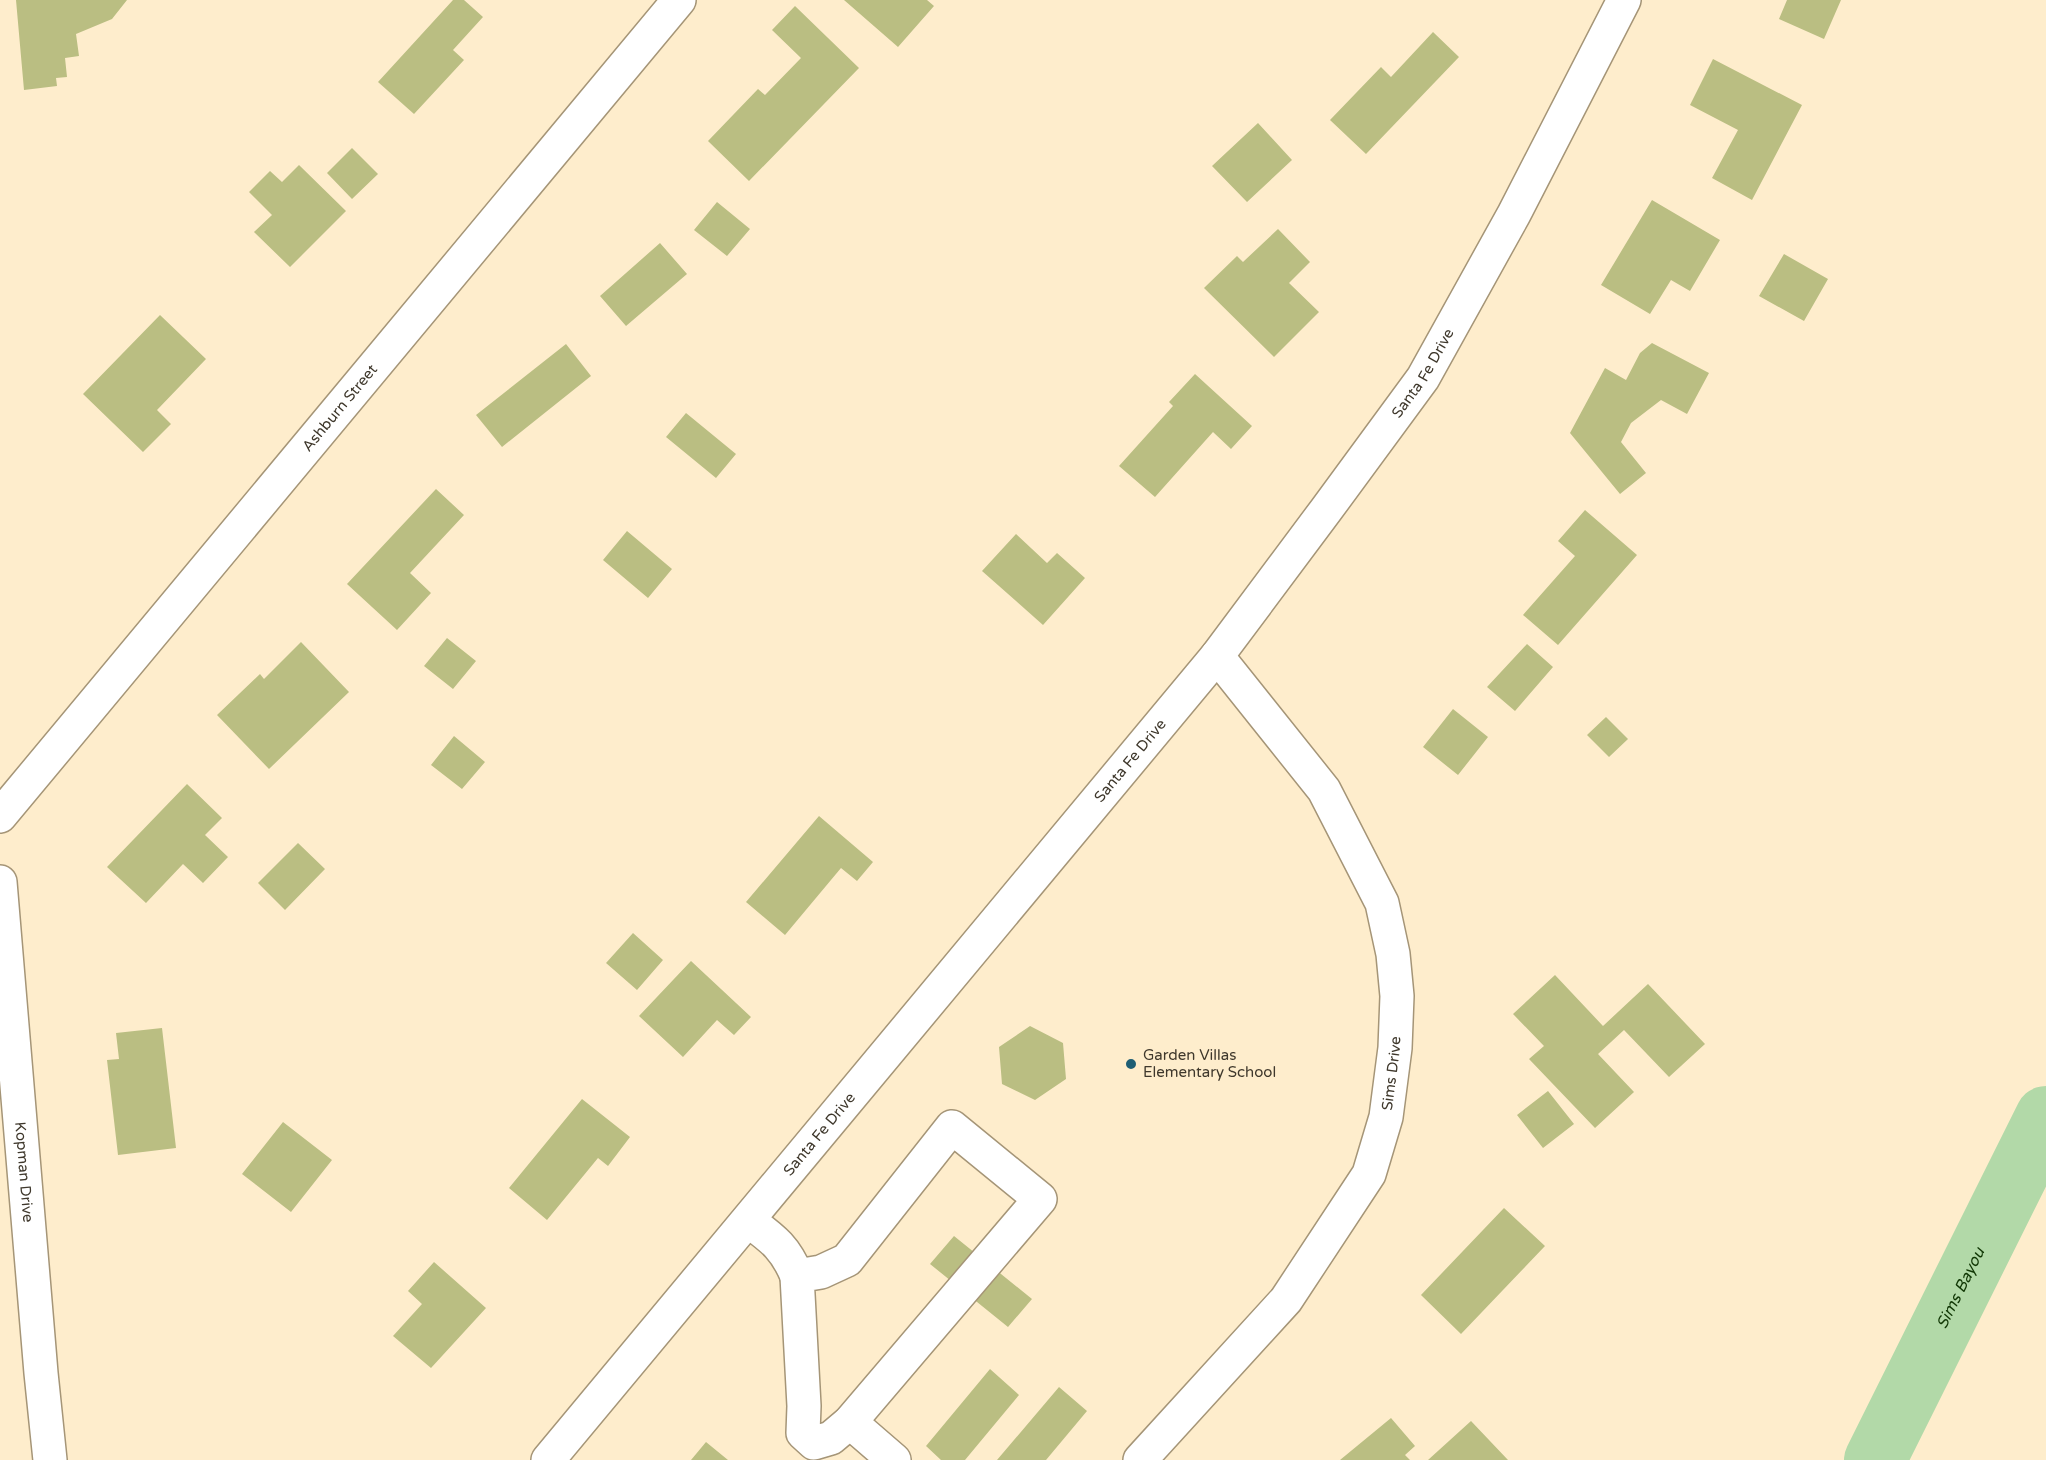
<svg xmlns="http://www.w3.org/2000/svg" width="2046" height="1460" font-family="'Varela Round',sans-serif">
<rect width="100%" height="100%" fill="#feedcc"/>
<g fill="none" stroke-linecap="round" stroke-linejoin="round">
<path stroke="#b2d9a8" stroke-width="62" id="s1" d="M1875 1460 2046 1117"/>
</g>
<path fill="#babe82" d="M16 0H127L112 19 76 34 79 56 65 58 67 77 56 78 57 86 24 90Z
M453 0H464L483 17 453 50 464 60 414 114 378 82Z
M844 0H927L934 6 898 47Z
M1787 0H1841L1824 39 1779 19Z
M795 6 859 68 749 181 708 141 758 89 765 95 801 58 772 30Z
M1433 32 1459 57 1366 154 1330 120 1381 67 1391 77Z
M1713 59 1802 105 1752 200 1712 178 1738 130 1690 105Z
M1258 123 1292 160 1247 202 1212 166Z
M352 148 378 174 352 199 327 173Z
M299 165 346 211 290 267 254 232 272 215 249 192 270 171 282 182Z
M1652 200 1720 240 1690 291 1671 280 1650 314 1601 285Z
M717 202 750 229 727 256 694 230Z
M1278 229 1310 262 1289 283 1319 312 1274 357 1204 288 1237 256 1243 262Z
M660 243 687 274 626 326 600 296Z
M1784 254 1828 279 1804 321 1759 296Z
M160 315 206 359 157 410 171 424 143 452 83 394Z
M1652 343 1709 373 1687 414 1661 400 1631 423 1621 442 1646 473 1620 494 1570 433 1605 368 1626 380 1640 353Z
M566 344 591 376 502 447 476 415Z
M1195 374 1252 426 1231 449 1213 432 1155 497 1119 466 1173 406 1169 402Z
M686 413 736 454 716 478 666 437Z
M436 489 464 515 410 573 431 593 397 630 347 584Z
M1585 510 1637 555 1558 645 1523 615 1575 556 1558 541Z
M627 531 672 569 648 598 603 560Z
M1016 534 1047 563 1057 553 1085 578 1043 625 982 571Z
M447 638 476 661 453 689 424 666Z
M301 642 349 692 269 769 217 715 260 674 264 679Z
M1527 644 1553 667 1515 711 1487 687Z
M1453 709 1488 737 1458 775 1423 747Z
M1606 717 1628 739 1609 757 1587 735Z
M454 736 485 762 462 789 431 765Z
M187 784 222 818 205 835 228 857 203 883 183 864 146 903 107 867Z
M819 816 873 862 857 881 841 868 785 935 746 902Z
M298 843 325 869 285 910 258 883Z
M633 933 663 960 637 990 606 963Z
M691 961 751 1017 734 1035 717 1020 683 1057 639 1016Z
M1555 975 1603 1026 1648 984 1705 1044 1669 1077 1624 1030 1598 1054 1634 1092 1595 1128 1529 1059 1544 1046 1513 1014Z
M1030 1026 1063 1043 1066 1079 1035 1100 1002 1084 999 1047Z
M162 1028 176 1148 118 1155 107 1060 119 1059 116 1033Z
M1548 1091 1574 1124 1543 1148 1517 1115Z
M582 1099 630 1137 608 1166 598 1158 547 1220 509 1188Z
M283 1122 332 1160 291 1212 242 1174Z
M1504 1208 1545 1246 1461 1334 1421 1295Z
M954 1236 1032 1299 1008 1327 930 1264Z
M434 1262 486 1308 431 1368 393 1336 422 1304 408 1291Z
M990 1369 1019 1395 965 1460H941L926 1446Z
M1059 1387 1087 1411 1046 1460H997Z
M1391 1418 1415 1446 1405 1455 1410 1460H1340Z
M1471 1421 1508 1460H1428Z
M706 1442 728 1460H691Z"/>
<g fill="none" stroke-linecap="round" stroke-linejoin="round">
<defs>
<g id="minor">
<path id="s2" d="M0 816 679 0"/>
<path id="s3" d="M0 882 41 1373 50 1460"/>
<path d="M952 1127 1040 1199 850 1422 831 1438 814 1443 803 1433 804 1406 797 1276 821 1272 847 1260Z"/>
<path d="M749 1221C773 1239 785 1247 797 1276"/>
<path d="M850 1422 894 1460"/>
<path id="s4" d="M548 1460 1217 656 1326 510 1423 378 1514 214 1624 0"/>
<path id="s5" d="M1140 1460 1286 1300 1369 1174 1386 1117 1395 1048 1397 996 1393 954 1382 903 1324 790 1217 656"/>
</g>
</defs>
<use href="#minor" stroke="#a59577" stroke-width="36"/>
<use href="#minor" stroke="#fff" stroke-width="33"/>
</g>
<circle fill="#1e5e74" stroke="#feedcc" stroke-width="2" cx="1131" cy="1064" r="6"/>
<g text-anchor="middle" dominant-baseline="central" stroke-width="4.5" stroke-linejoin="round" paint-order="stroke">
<g font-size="15" fill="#3f382c" stroke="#feedcc">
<text stroke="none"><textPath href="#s4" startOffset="1396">Santa Fe Drive</textPath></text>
<text stroke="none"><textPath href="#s2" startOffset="531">Ashburn Street</textPath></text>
<text stroke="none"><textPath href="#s4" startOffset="910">Santa Fe Drive</textPath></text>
<text stroke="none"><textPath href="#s5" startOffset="471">Sims Drive</textPath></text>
<text stroke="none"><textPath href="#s4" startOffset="424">Santa Fe Drive</textPath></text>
<text stroke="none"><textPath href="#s3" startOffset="291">Kopman Drive</textPath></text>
</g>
<g font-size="15" fill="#3f382c" stroke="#feedcc" text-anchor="start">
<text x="1143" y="1055">Garden Villas<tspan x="1143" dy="17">Elementary School</tspan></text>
</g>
<g font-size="16" font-style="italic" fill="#113705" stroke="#feedcc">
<text stroke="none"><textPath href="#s1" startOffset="192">Sims Bayou</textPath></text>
</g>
</g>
</svg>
